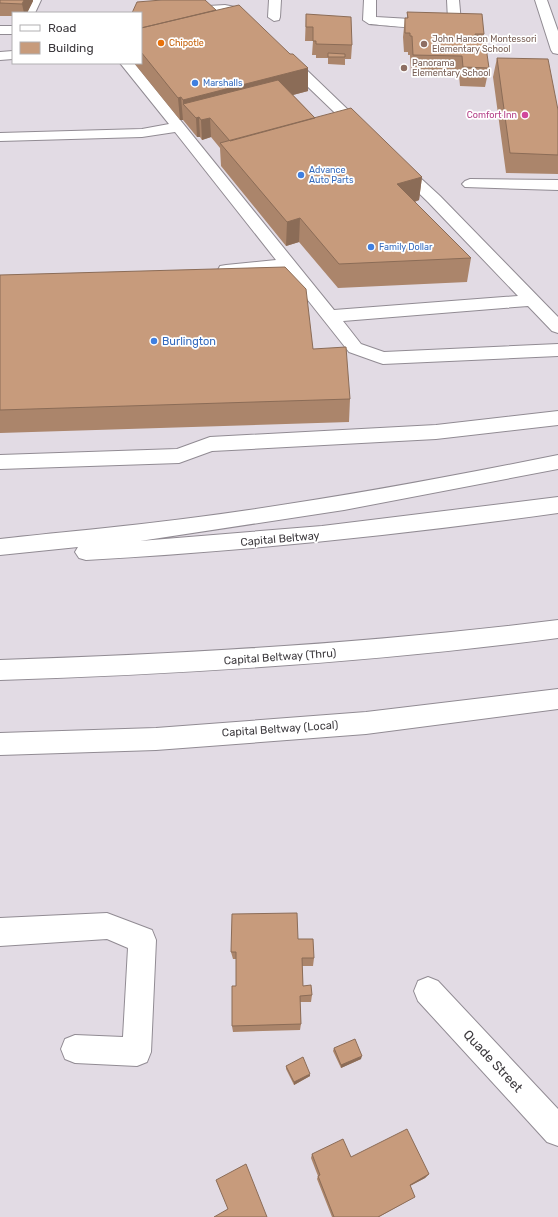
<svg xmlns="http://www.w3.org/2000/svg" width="558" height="1217" font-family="Rubik,sans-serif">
<rect width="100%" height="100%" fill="#e2dbe4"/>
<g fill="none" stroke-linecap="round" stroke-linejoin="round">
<defs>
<path id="minor" d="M29 0H41L35 13H23Z
M269 0H281L280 17 279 20 274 21 268 17Z
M364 0H376V17L445 21 448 20 447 0H459L461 22C453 34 385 25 369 24L363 20Z
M535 0H547L558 31V54L553 53 551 50Z
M225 5 240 8 253 21 252 24H242L232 14 225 13 141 18V13H135L141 10Z
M0 26H13V34H0Z
M13 51V59L0 60V52Z
M286 54 291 55 367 128 369 131 367 134H357L281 61 279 58 281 55Z
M120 63H134L334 310 518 296 428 202 394 169 391 166 394 163H404L440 196 558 317V333L552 331 528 306 343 321 361 344 384 352 558 344V356L383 364 377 362 349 352 284 270 226 275 220 274 218 270 220 266 226 265 276 260 175 132 142 137 0 141V133L142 129 169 124Z
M470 179 558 180V190L465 187 462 184 465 181Z
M558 411V425L436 439 212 451 179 463 0 469V455L177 449 210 437 436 425Z
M107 913 152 930 156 940 151 1052 147 1062 137 1066 75 1063 65 1059 61 1049 65 1039 75 1035 123 1037 128 948 107 939 0 946V918Z
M428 977 438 981 558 1109V1146L547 1142 418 1001 414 991 418 981Z"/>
<path id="highway" d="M558 455V469L344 510 140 541 322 526 558 497V513C401 535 244 551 86 560L79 558 75 552 78 547 0 555V539C61 532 122 527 183 519 309 503 434 480 558 455Z
M558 620V638C373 662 187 674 0 680V660C187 654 373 643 558 620Z
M558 689V709L366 734 156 750 0 755V733L156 728 366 712Z"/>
</defs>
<use href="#minor" stroke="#918b93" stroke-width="2"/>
<use href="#highway" stroke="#918b93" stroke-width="2"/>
<use href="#minor" fill="#fff" fill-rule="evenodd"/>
<use href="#highway" fill="#fff" fill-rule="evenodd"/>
</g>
<path fill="#ab856b" d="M0 0H33V1L27 13H13V16H0Z
M216 10 290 54 308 68V91L293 95 315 118 422 177 419 200 415 202 471 258 467 282 338 288 299 242 286 246 221 166 220 148 211 137 202 140 200 137H197L183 120H180L134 63H141V13Z
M407 12 484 34 483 40 489 68 485 87 460 86 459 75 411 74 410 55H408V52H404L403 37 405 18H407Z
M306 14 352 45 351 59H345V65L328 64V58H316V55H312L313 41H305Z
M497 58 558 110V174L506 173 493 77Z
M0 275 313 349 350 399 349 422 0 433Z
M298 939 314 958 313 966H302L303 986 312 995 311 1002H300L301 1024 300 1030 233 1032 232 1026 236 986V959H233L231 952Z
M334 1048 361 1059 341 1068 333 1051Z
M286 1066 310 1076 294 1085 286 1069Z
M312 1154 351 1157 429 1174 425 1178 410 1186 411 1199 379 1217H332L317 1179 318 1176 311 1158Z"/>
<path fill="#8b6c57" d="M24 0H33V1L27 13H24L22 4Z
M308 68V91L200 119 199 117 200 137H197L196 118 183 104V100Z
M181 97 183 120H180L178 98Z
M210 118 211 137 202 140 201 120Z
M422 177 419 200 395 208 397 184Z
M300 218 299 242 286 246 287 222Z
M362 1056 361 1059 341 1068V1065Z
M310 1074V1076L294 1085V1082Z
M429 1174 425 1178 406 1188 410 1185Z"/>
<path fill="#c79b7c" stroke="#8b6c57" d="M0 0H24L22 4 0 3Z
M162 0H205L216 10 141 28V13H132L137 2Z
M239 5 290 54H293L308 68 183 100 181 97 178 98 141 52V28Z
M407 12 482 14 484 34H475L476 40H485L489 68 463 67 462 56 413 55 412 36H410V33H405V18H408Z
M306 14 351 17 352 45 316 44V41H313V27H306Z
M328 53 345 54V57H328Z
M497 58 548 59 558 110V155L510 153Z
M278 80 315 118 230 141 210 118 201 120 199 117 196 118 183 104Z
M351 108 422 177 397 184 471 258 339 264 300 218 287 222 220 143Z
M285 267 306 289 313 349 346 347 350 399 0 410V275Z
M297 913 298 939H313L314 958H302L303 986 311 985 312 995 300 996 301 1024 232 1026V986H236V952H231L232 914Z
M355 1039 362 1056 341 1065 334 1048Z
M303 1057 310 1074 294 1082 286 1066Z
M407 1129 429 1174 410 1185 415 1197 378 1217H334L318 1176 320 1175 312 1154 343 1139 351 1157Z
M246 1164 267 1217H214L228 1209 216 1180Z"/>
<circle fill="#e8710a" stroke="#fff" stroke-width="1.5" cx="161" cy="43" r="4"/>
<g fill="#8d6e63" stroke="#fff" stroke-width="1.5">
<circle cx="424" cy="44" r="4"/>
<circle cx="404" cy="68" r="4"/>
</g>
<g fill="#3f7fe0" stroke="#fff" stroke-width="1.5">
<circle cx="195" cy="83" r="4"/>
<circle cx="301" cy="175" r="4"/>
<circle cx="371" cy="247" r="4"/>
<circle cx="154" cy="341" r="4"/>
</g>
<circle fill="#d1479c" stroke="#fff" stroke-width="1.5" cx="525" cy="115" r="4"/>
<g text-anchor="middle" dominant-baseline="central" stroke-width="3.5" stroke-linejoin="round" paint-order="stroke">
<g font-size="9" fill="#785e54" stroke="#fff" text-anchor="start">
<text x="432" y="39">John Hanson Montessori<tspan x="432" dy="10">Elementary School</tspan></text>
<text x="412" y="63">Panorama<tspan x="412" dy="10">Elementary School</tspan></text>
</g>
<g font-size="9" fill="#c56008" stroke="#fff" text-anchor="start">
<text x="169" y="43">Chipotle</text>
</g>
<g font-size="9" fill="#366cbe" stroke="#fff" text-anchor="start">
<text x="203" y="83">Marshalls</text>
<text x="309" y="170">Advance<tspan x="309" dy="10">Auto Parts</tspan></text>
<text x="379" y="247">Family Dollar</text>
</g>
<g font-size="9" fill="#b23c85" stroke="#fff" text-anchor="end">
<text x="517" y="115">Comfort Inn</text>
</g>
<g font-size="11" fill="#366cbe" stroke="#fff" text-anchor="start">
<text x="162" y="341">Burlington</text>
</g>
<g font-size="11" fill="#3d3a3e" stroke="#fff">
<text transform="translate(280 539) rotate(-5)">Capital Beltway</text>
<text transform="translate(280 657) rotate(-4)">Capital Beltway (Thru)</text>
<text transform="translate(280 729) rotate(-4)">Capital Beltway (Local)</text>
</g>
<g font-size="13" fill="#3d3a3e" stroke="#fff">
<text transform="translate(493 1061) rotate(47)">Quade Street</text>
</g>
</g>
<rect x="12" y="12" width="130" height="52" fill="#ffffff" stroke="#b1b0b2"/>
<rect x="20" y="25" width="20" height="6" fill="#ffffff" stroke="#b1b0b2"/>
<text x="48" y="32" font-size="12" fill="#3d3a3e">Road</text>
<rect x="20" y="42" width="20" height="12" fill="#c79b7c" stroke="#b1b0b2"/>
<text x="48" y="52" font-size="12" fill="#3d3a3e">Building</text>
</svg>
